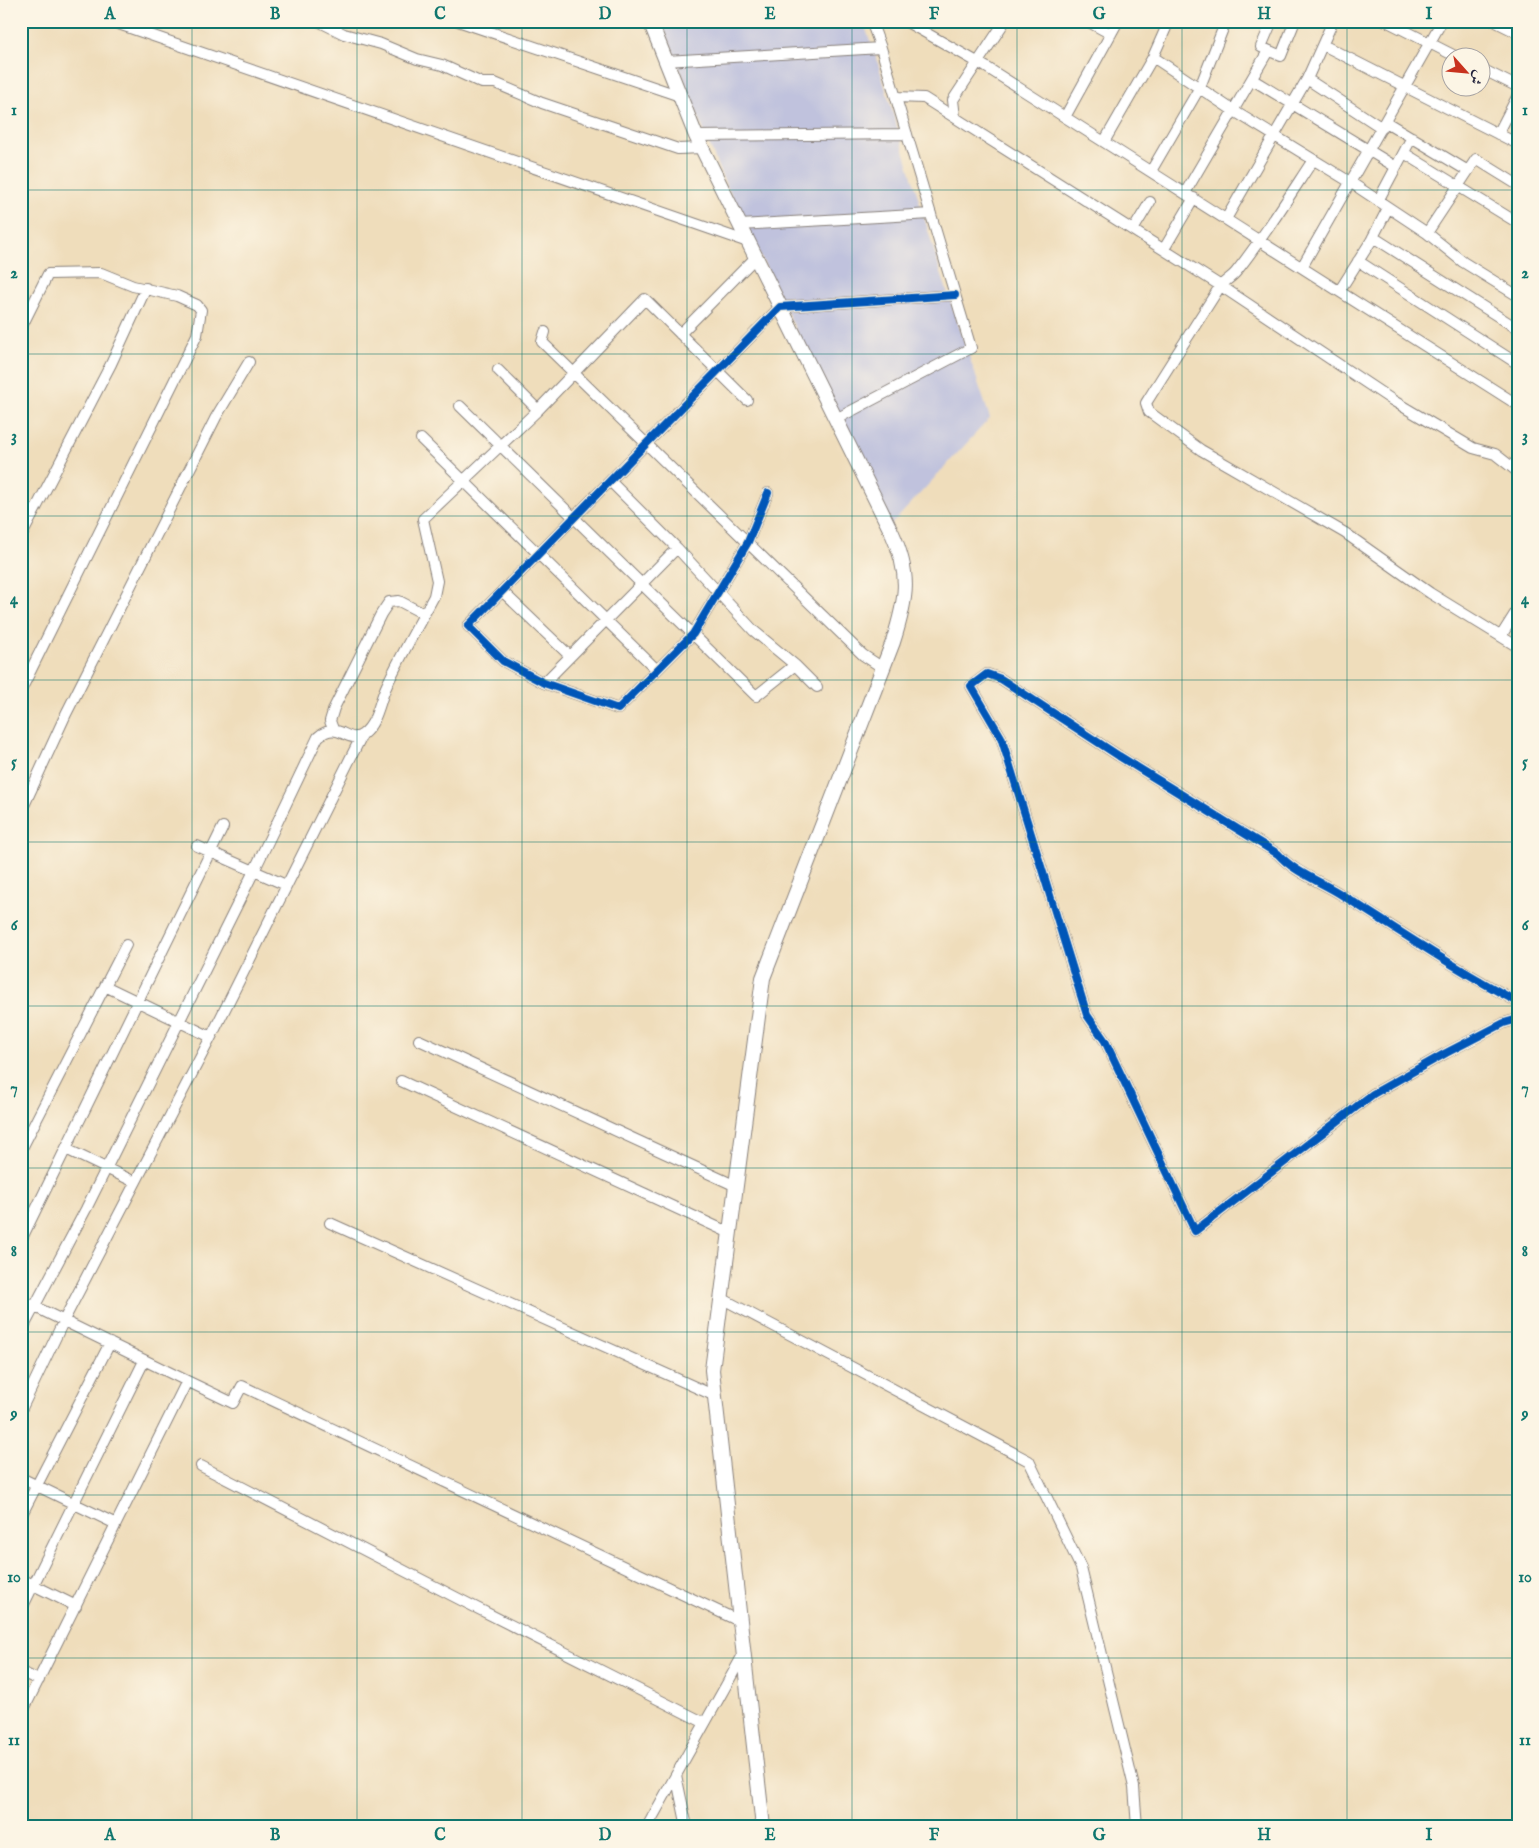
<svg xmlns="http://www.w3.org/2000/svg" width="1539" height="1848" font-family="'IM FELL English',Amiri,serif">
<rect width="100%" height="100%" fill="#fcf5e5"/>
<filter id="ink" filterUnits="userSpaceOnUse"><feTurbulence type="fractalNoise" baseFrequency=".02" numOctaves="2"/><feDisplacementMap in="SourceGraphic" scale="10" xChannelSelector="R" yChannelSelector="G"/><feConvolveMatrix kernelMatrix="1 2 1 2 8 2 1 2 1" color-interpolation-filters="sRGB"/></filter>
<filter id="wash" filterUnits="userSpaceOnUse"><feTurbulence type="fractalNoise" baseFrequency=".0096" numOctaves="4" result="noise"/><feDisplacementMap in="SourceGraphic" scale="20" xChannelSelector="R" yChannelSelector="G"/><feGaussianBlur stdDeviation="1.12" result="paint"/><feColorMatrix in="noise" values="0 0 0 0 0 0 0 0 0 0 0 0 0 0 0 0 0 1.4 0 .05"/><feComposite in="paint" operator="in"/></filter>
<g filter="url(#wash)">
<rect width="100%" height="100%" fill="#efddbb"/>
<path fill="#c0c2dd" d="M661 21H863L877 60 939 267 990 418 890 526 720 172Z"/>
</g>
<g filter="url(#ink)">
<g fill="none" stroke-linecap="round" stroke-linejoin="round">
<defs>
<path id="minor" d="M110 21 748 242
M318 21 344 34 381 44 417 59 442 65 482 83H495L542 103 678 149 702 148
M458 21 680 96
M905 21 986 67 1518 405
M1087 21 1111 34
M1272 21 1261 47 1281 56 1295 21
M1386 21 1459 58
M1494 21 1518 33
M1323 45 1518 144
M1153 57 1234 111 1350 182 1427 233 1463 262 1518 296
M666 61 881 48
M1482 69 1518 87
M1307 79 1382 128
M1253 80 1396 167
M896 97 924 98 1221 286 1392 400 1473 448 1495 454 1518 472
M955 117 953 100 1005 21
M1065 117 1118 21
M1386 122 1468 171
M1498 134 1518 95
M696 136 907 134
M1104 142 1153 57 1169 21
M1404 153 1518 223
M1313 160C1288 198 1264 237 1236 272 1231 278 1223 282 1219 288 1195 326 1170 364 1146 403L1149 412 1201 450 1345 533 1430 593 1518 647
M1151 171 1200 87 1226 21
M1185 193 1268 51
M1378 201 1412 137
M1226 219 1307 79 1333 21
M740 225 931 214
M1133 230 1150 202
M1427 233 1476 159 1518 185
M1373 237 1518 329
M1164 249 1194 198
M1358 261 1518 364
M1302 267 1442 21
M1340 290 1371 241 1388 208
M21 328 48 274 101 273 133 286 177 296 197 305 201 310 197 335 21 690
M545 332 542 342 863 655 883 668
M680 334 756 257
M498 370 538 410
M460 406 756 696 795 665
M836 419 971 348 881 48 871 21
M421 439 657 670
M610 481 677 548 754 631 795 665 817 687
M768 493 748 542 693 634 618 709 544 683 503 661 468 626 780 307 955 295
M21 537 111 364 146 288
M502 591 570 656
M1501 636 1518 609
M544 683 677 548
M333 729 330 721 334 708 381 614 389 602 399 601 424 614
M21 812 66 714 216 417 249 362
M197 846 254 871 318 737C340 719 347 746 363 734 378 722 379 701 387 685 401 655 418 626 434 596L437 581 423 519 538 410 645 299 747 400
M105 986 211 1037
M1518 1002C1457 970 1400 931 1342 895 1320 881 1295 873 1278 854L1119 756 1001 679 987 674 971 686 1001 737 1087 1015 1105 1041 1195 1231 1373 1094 1446 1053 1504 1023 1518 1019
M419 1040 736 1186
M401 1081 730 1233
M66 1149 135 1182
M21 1150 126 945
M330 1223 713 1395
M21 1240 223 827
M721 1298 1029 1461 1081 1568 1134 1787 1137 1827
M21 1300 187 1381 21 1715
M21 1332 86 1209 254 871 286 885
M187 1381 233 1403 242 1386 739 1621
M21 1410 64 1320 211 1037 362 735
M201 1466 461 1600 705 1723
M21 1478 116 1524
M21 1516 110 1343
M21 1579 76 1606
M21 1610 144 1361
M21 1672 39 1680
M676 1775 687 1827
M647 1827 743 1655"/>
<path id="major" d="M650 21 696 136 892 533C911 575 907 598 893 642L763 978 712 1370 763 1827"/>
</defs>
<use href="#minor" stroke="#88807b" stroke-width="12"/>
<use href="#major" stroke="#88807b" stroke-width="16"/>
<use href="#minor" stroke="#fff" stroke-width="10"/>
<use href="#major" stroke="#fff" stroke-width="14"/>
<defs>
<path id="cycleway" d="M768 493 748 542 693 634 618 709 544 683 503 661 468 626 780 307 955 295
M1518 1002C1457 970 1400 931 1342 895 1320 881 1295 873 1278 854L1119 756 1001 679 987 674 971 686 1001 737 1087 1015 1105 1041 1195 1231 1373 1094 1446 1053 1504 1023 1518 1019"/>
</defs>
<use href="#cycleway" stroke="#fcf5e5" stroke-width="11"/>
<use href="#cycleway" stroke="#0057b8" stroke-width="8"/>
</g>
</g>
<path fill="none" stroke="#0f766e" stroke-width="1" stroke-opacity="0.55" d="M192 21V1827M357 21V1827M522 21V1827M687 21V1827M852 21V1827M1017 21V1827M1182 21V1827M1347 21V1827M21 190H1518M21 354H1518M21 516H1518M21 680H1518M21 842H1518M21 1006H1518M21 1168H1518M21 1332H1518M21 1495H1518M21 1658H1518"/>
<rect width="1539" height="1848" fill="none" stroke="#fcf5e5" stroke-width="55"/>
<g transform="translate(1466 72) rotate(117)"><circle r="24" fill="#fcf5e5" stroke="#a5a1a1"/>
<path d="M0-4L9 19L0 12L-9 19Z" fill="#c8321e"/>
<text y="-8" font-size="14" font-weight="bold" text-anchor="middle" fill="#22223b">ش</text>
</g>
<rect x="28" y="28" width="1484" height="1792" fill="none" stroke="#0f766e" stroke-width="2"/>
<g font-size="16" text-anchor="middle" font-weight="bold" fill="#0f766e">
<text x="110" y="19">A</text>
<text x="275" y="19">B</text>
<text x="440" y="19">C</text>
<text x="605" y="19">D</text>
<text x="770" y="19">E</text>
<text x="934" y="19">F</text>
<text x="1099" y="19">G</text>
<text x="1264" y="19">H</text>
<text x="1429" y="19">I</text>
<text x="14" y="115">1</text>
<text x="1525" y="115">1</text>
<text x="14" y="278">2</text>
<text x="1525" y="278">2</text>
<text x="14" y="441">3</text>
<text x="1525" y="441">3</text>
<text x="14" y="604">4</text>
<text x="1525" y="604">4</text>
<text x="14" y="767">5</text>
<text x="1525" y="767">5</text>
<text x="14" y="930">6</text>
<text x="1525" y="930">6</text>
<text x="14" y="1093">7</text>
<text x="1525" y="1093">7</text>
<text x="14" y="1256">8</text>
<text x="1525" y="1256">8</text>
<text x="14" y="1419">9</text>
<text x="1525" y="1419">9</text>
<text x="14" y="1582">10</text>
<text x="1525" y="1582">10</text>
<text x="14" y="1745">11</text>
<text x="1525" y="1745">11</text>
<text x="110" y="1840">A</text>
<text x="275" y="1840">B</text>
<text x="440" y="1840">C</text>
<text x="605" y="1840">D</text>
<text x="770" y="1840">E</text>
<text x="934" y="1840">F</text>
<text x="1099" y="1840">G</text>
<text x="1264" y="1840">H</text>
<text x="1429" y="1840">I</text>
</g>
</svg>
